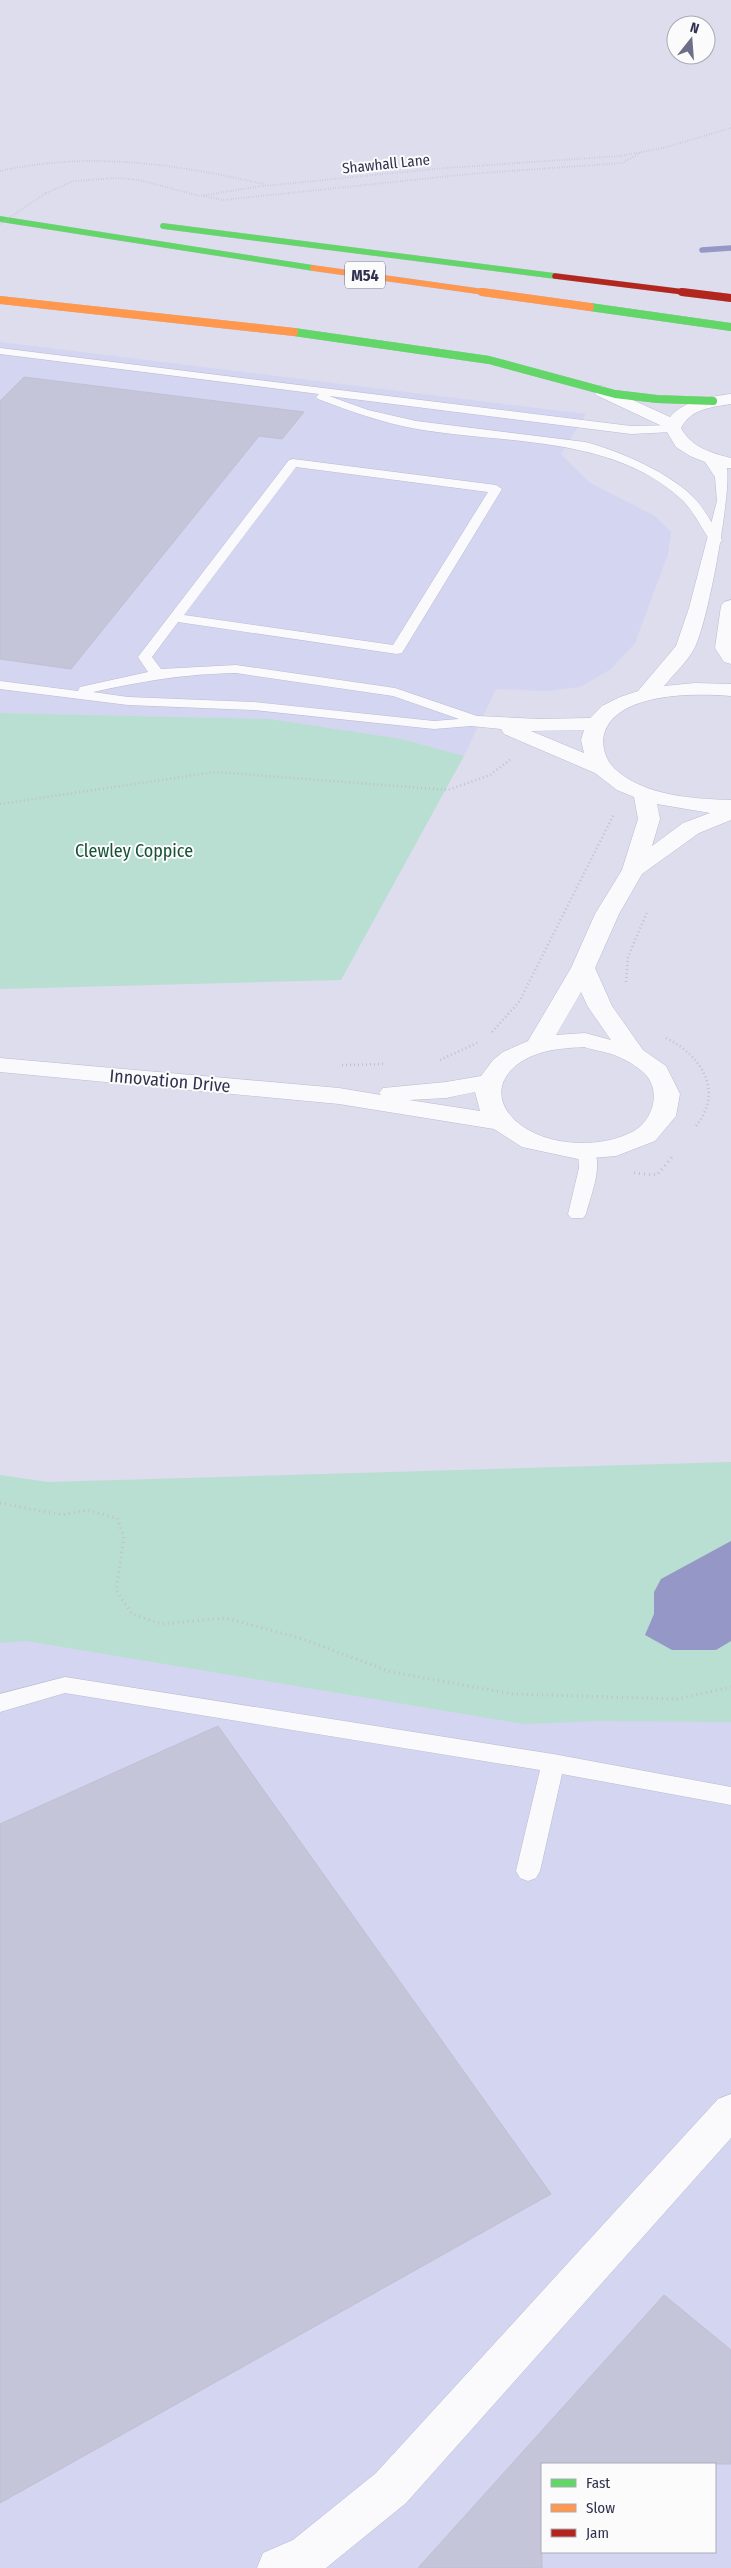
<svg xmlns="http://www.w3.org/2000/svg" width="731" height="2568" font-family="'Fira Sans Condensed',sans-serif">
<rect width="100%" height="100%" fill="#dde"/>
<path fill="#d4d5f0" fill-rule="evenodd" d="M0 342 586 414 561 454 590 483 655 516 671 532 668 554 635 643 611 669 580 687 547 691 496 689 464 756 402 739 270 719 0 713Z
M26 1641 731 1714V2568H0V1643ZM542 2464H715V2552H542Z"/>
<path fill="#b9ded2" d="M0 713 270 719 402 739 464 756 341 980 0 989Z
M731 1462V1722L598 1721 524 1724 26 1641 0 1643V1475L48 1482Z"/>
<path fill="#9597c7" d="M731 1541V1641L716 1650H672L645 1635 654 1614V1592L661 1579Z"/>
<g fill="none" stroke-linecap="round" stroke-linejoin="round">
<path stroke="#9597c7" stroke-width="5.5" d="M702 250 731 248"/>
</g>
<path fill="#c4c5d9" stroke="#bfbfd5" d="M24 377 304 412 282 439 259 436 71 669 0 659V401Z
M218 1726 551 2194 0 2503V1824Z
M664 2295 731 2350V2464H542V2568H418Z"/>
<g fill="none" stroke-linecap="round" stroke-linejoin="round">
<defs>
<path id="lane" d="M0 348 631 426 676 425 678 428 672 432 631 434 329 396 368 410 416 421 585 442C620 451 673 474 697 501 707 513 714 527 722 540L720 543H712C701 528 694 511 681 499 612 435 503 444 417 429 383 423 350 411 318 399L316 397 319 394 0 354Z
M293 459 496 485 502 489 402 653 397 654 178 622 152 657 161 669 236 665 395 688 477 716 485 722 483 725 434 729 253 710 128 705 0 689V681L78 691 80 687 148 672 138 657 289 460ZM296 467 488 492 393 645 184 615ZM236 673 393 696 459 719 434 721 253 702 128 697 93 692C144 681 183 674 236 673Z
M587 1148 593 1149C604 1165 590 1197 586 1214L583 1218H571L568 1214 579 1168 578 1153 581 1149Z
M65 1677 553 1754 731 1787V1805L562 1774 540 1871 536 1878 528 1881 520 1878 516 1871 540 1770 65 1693 0 1712V1694Z"/>
<path id="street" d="M602 386 670 417C685 400 709 397 731 394V404C712 407 690 409 681 428 691 447 711 453 731 458V468H727C731 493 709 618 695 647 688 661 674 674 664 686L695 683 731 684V696C696 693 616 692 604 734 601 746 606 761 615 769 644 796 694 799 731 800V820L699 833 642 874 619 914 595 968 612 1006 643 1050 666 1066 680 1094 676 1116 655 1141 616 1156 578 1159 522 1147 494 1129 339 1104 0 1072V1058L339 1088 381 1095 379 1093 383 1088 446 1082 481 1076 493 1060 503 1052 528 1041 571 968 595 914 622 870 638 819 634 797 617 790 595 773 504 734 501 729 471 726 468 722 471 718 478 716 539 719 590 718 602 706 620 697 638 691 676 646 689 608 717 501 715 477 705 462 690 456 676 447 664 427 596 395 594 391 596 387ZM584 730 581 740 584 753 531 731ZM657 804 710 813 683 823 652 846 660 819ZM581 992 588 1007 611 1040 585 1033 556 1035ZM584 1047C596 1051 610 1052 621 1058 628 1061 641 1069 646 1075 661 1092 653 1120 634 1131 603 1148 555 1147 525 1128 490 1105 495 1072 532 1056 548 1049 567 1048 584 1047ZM475 1092 480 1111 409 1100 446 1098Z
M731 600V664L724 662 715 648 721 606 724 602Z
M731 2094V2138L406 2503 326 2568H257L263 2553 293 2540 376 2473 718 2099Z"/>
<path id="fast-far1" d="M0 219 313 268
M163 226 555 276"/>
<path id="fast" d="M590 307 731 327
M294 332 489 360 615 394 657 399 713 401"/>
<path id="slow-far1" d="M313 268 491 293"/>
<path id="slow" d="M482 292 590 307
M0 300 294 332"/>
<path id="jam-far1" d="M555 276 692 293"/>
<path id="jam" d="M682 292 731 298"/>
</defs>
<use href="#lane" stroke="#babbd0" stroke-width="1"/>
<use href="#street" stroke="#babbd0" stroke-width="1"/>
<use href="#fast-far1" stroke="#babbd0" stroke-width="6"/>
<use href="#fast" stroke="#babbd0" stroke-width="8"/>
<use href="#slow-far1" stroke="#babbd0" stroke-width="6"/>
<use href="#slow" stroke="#babbd0" stroke-width="8"/>
<use href="#jam-far1" stroke="#babbd0" stroke-width="6"/>
<use href="#jam" stroke="#babbd0" stroke-width="8"/>
<path stroke="#c0c1ca" stroke-width="2" stroke-dasharray="0.5 2" stroke-linecap="butt" d="M0 171C91 151 174 164 264 184
M46 193 74 181 117 178 139 180 200 196 262 186 445 168 620 156 663 148 731 128
M204 196 223 200 469 174 622 163 642 152"/>
<path stroke="#c0c1ca" stroke-width="2.5" stroke-dasharray="1 3" stroke-linecap="butt" d="M0 804 215 772 448 790 490 775 511 759
M626 982 628 957 648 910
M492 1032 519 1002 614 814
M666 1038C702 1056 724 1091 696 1126
M440 1060 479 1042
M342 1065 386 1064"/>
<path stroke="#c0c1ca" stroke-width="3" stroke-dasharray="1 4" stroke-linecap="butt" d="M634 1173 657 1175 674 1155
M0 1503 62 1515 88 1510 117 1518 124 1537 116 1590 132 1614 161 1624 226 1618 300 1638 391 1672 513 1694 677 1699 731 1687"/>
<use href="#lane" fill="#fafafc" fill-rule="evenodd"/>
<use href="#street" fill="#fafafc" fill-rule="evenodd"/>
<use href="#fast-far1" stroke="#63d668" stroke-width="5.5"/>
<use href="#fast" stroke="#63d668" stroke-width="8"/>
<use href="#slow-far1" stroke="#ff974d" stroke-width="5.5"/>
<use href="#slow" stroke="#ff974d" stroke-width="8"/>
<use href="#jam-far1" stroke="#b3261e" stroke-width="5.5"/>
<use href="#jam" stroke="#b3261e" stroke-width="8"/>
<path stroke="#c0c1ca" stroke-width="2" stroke-dasharray="0.5 2" stroke-linecap="butt" d="M0 224 46 193"/>
</g>
<g text-anchor="middle" dominant-baseline="central" stroke-width="4" stroke-linejoin="round" paint-order="stroke">
<g font-size="15" fill="#313250" stroke="#fbfbfb">
<text transform="translate(386 164) rotate(-6)">Shawhall Lane</text>
</g>
<rect fill="#fbfbfb" stroke="#6e6e83" stroke-width="1" x="345" y="261.5" width="40" height="27" rx="4"/>
<g font-size="16" font-weight="bold" fill="#313250">
<text x="365" y="275">M54</text>
</g>
<g font-size="18" fill="#165138" stroke="#fbfbfb">
<text x="134" y="851">Clewley Coppice</text>
</g>
<g font-size="18" fill="#313250" stroke="#fbfbfb">
<text transform="translate(170 1081) rotate(5)">Innovation Drive</text>
</g>
</g>
<rect x="541" y="2463" width="175" height="90" fill="#fbfbfb" stroke="#aaabb7"/>
<rect x="551" y="2479" width="25" height="8" fill="#63d668" stroke="#aaabb7"/>
<text x="586" y="2488" font-size="15" fill="#313250">Fast</text>
<rect x="551" y="2504" width="25" height="8" fill="#ff974d" stroke="#aaabb7"/>
<text x="586" y="2513" font-size="15" fill="#313250">Slow</text>
<rect x="551" y="2529" width="25" height="8" fill="#b3261e" stroke="#aaabb7"/>
<text x="586" y="2538" font-size="15" fill="#313250">Jam</text>
<g transform="translate(691 40) rotate(17)"><circle r="24" fill="#fbfbfb" stroke="#aaabb7"/>
<path d="M0-4L9 19L0 12L-9 19Z" fill="#6d6e87"/>
<text y="-8" font-size="14" font-weight="bold" text-anchor="middle" fill="#313250">N</text>
</g>
</svg>
